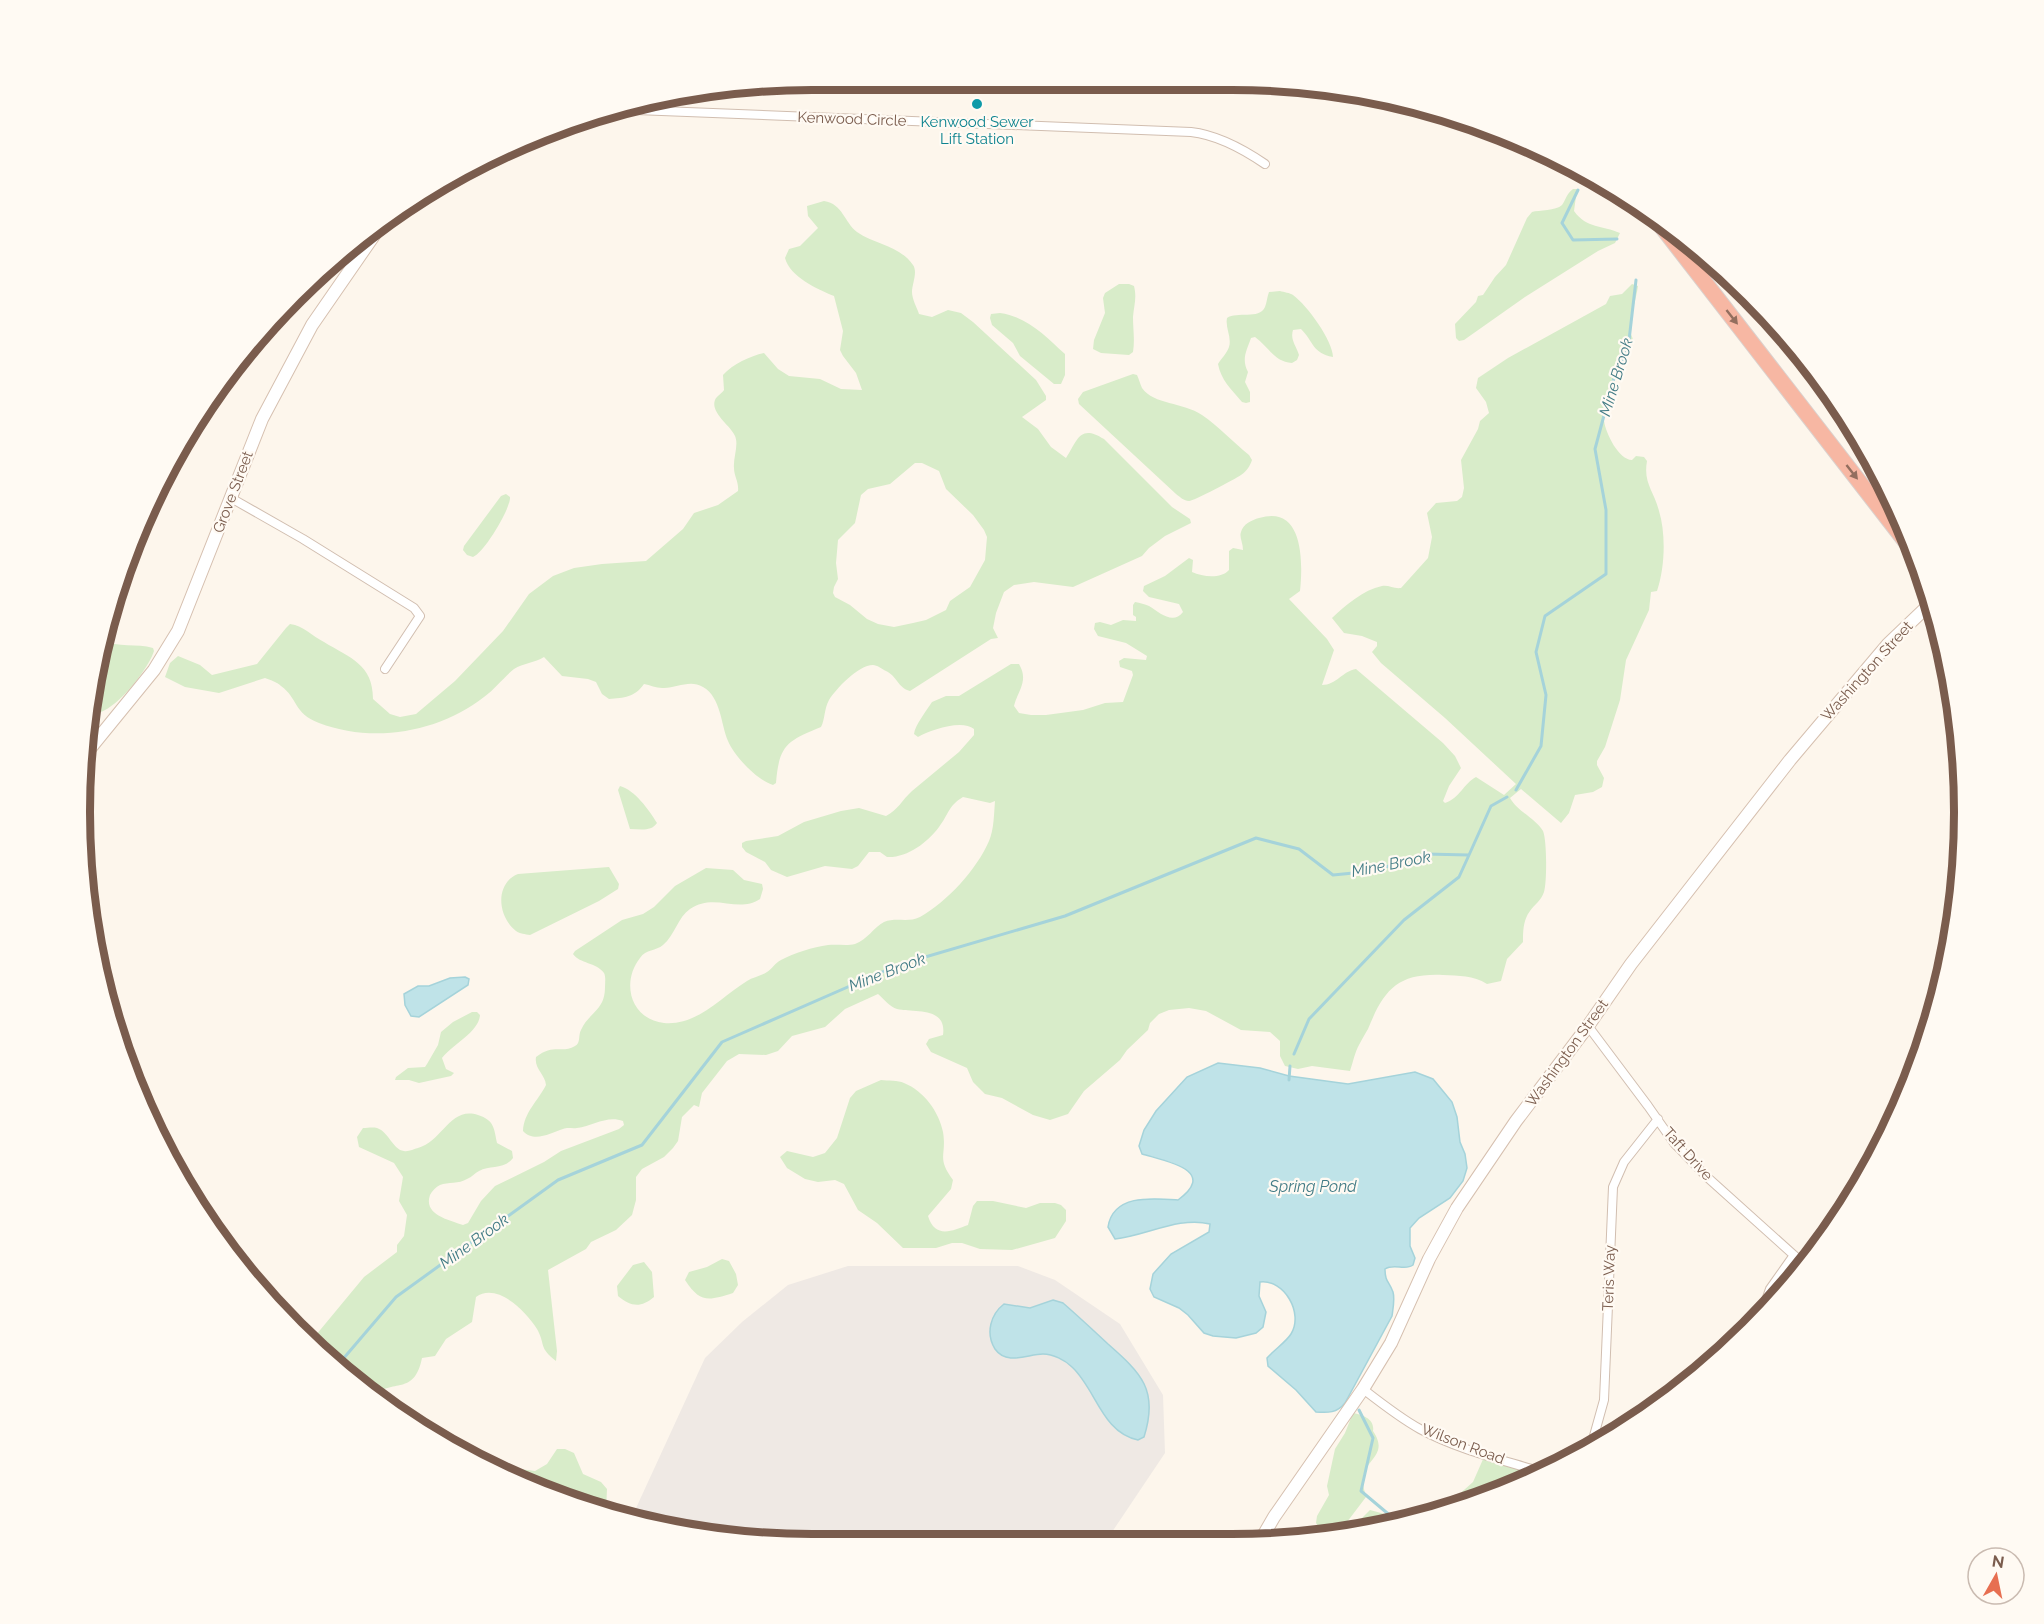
<svg xmlns="http://www.w3.org/2000/svg" width="2044" height="1624" font-family="Raleway,sans-serif">
<rect width="100%" height="100%" fill="#fdf6ec"/>
<path fill="#efe9e4" d="M848 1266H1018L1055 1280 1120 1324 1163 1395 1165 1453 1104 1544H812L669 1530 631 1519 705 1358 742 1322 788 1285Z"/>
<path fill="#d8ecc9" fill-rule="evenodd" d="M1573 189H1577L1574 211C1587 229 1602 225 1620 233L1615 243 1598 251 1525 297 1464 340 1459 341 1456 338 1455 324 1476 302 1478 296 1483 295 1495 277 1506 265 1527 218 1532 212C1539 210 1556 211 1562 205 1566 200 1566 194 1573 189Z
M824 201C843 204 844 222 857 232 876 245 899 245 913 265 918 272 912 284 912 292 912 299 917 308 919 314L932 317 948 310 961 313 973 322 1036 380 1046 396V400L1022 417 1038 429 1051 447 1066 458C1078 439 1080 424 1104 439L1172 507 1190 519 1191 523 1165 536 1149 548 1142 556 1073 587 1034 582 1014 585 1004 592 996 613 993 628 998 638 991 639 910 691C898 688 897 676 886 671 882 669 877 665 873 665 858 665 836 689 829 700 824 709 825 720 821 727 787 741 779 745 776 783L773 785C758 781 734 756 728 741 721 725 721 697 703 687 689 679 676 689 662 688 656 688 650 685 644 684 635 697 624 698 609 699L602 694 596 682 588 679 562 676 544 657C535 663 523 663 514 669 504 677 495 689 484 697 439 732 374 744 319 723 293 713 298 698 281 686 277 682 270 680 265 678L219 693 185 687 165 677 170 663 178 656 200 665 212 675 257 664 286 628 290 624C304 626 312 636 324 642 350 658 373 664 373 699L390 714 400 717 416 714 455 681 503 631 529 594 553 576 574 568 602 564 646 561 683 529 694 513 718 505 738 491C739 482 734 476 734 468 733 458 739 445 735 436 731 426 710 413 715 400 716 397 722 393 724 390L723 375C733 364 750 356 764 353L778 369 789 376 820 379 841 389 862 390 856 373 843 356 840 350 843 331 834 296C817 289 790 277 785 258L789 249 800 246 818 228 808 216 807 206ZM915 463H922L939 471 946 489 973 515 984 530 987 537 985 560 970 587 950 601 946 610 926 620 913 623 894 627 878 624 867 619 850 605 835 597 833 593 834 587 838 579 836 563 838 540 855 523 861 495 868 489 890 484Z
M1119 284H1129L1134 286C1137 298 1134 305 1133 317 1133 329 1135 340 1133 352L1129 355 1101 353 1093 349 1094 340 1105 313 1103 298 1105 293Z
M1632 284 1638 286C1636 300 1631 313 1630 327 1629 333 1633 336 1633 341 1633 351 1620 363 1616 372 1611 384 1603 409 1604 421 1606 434 1619 460 1632 460L1636 456 1644 457 1647 461C1643 483 1654 491 1659 511 1666 534 1665 567 1657 591L1651 592 1649 610 1626 660 1620 700 1605 747 1597 761V765L1604 778 1602 787 1593 792 1575 795 1569 813 1561 823 1521 789 1510 798C1517 811 1535 818 1543 831 1547 840 1547 883 1544 892 1541 901 1535 904 1530 911 1523 920 1523 932 1523 942L1507 959 1501 981 1487 984C1473 975 1459 976 1443 975 1397 973 1384 990 1368 1029 1365 1034 1362 1039 1359 1045 1355 1052 1353 1062 1350 1071L1312 1066 1298 1069 1285 1066 1280 1056V1041L1270 1032 1241 1030 1206 1011 1189 1008 1169 1010 1159 1014 1150 1023 1148 1030 1127 1050 1120 1060 1084 1091 1068 1114 1050 1120 1033 1115 1002 1098 985 1094 973 1082 967 1068 931 1052 926 1044 929 1039 943 1035C947 1006 914 1013 897 1009 890 1007 884 999 878 994L845 1009 825 1027 792 1036 778 1051 766 1055 739 1054 727 1061 702 1093 699 1107 694 1105 682 1117 678 1141 673 1148 664 1157 642 1169 636 1177V1200L632 1215 616 1230 591 1242 586 1249 548 1270 557 1351 556 1361C538 1347 546 1345 537 1329 526 1311 497 1282 476 1297L472 1322 446 1339 435 1356 422 1358C414 1397 393 1377 372 1397L308 1339 316 1335 364 1277 397 1252V1245L404 1236 407 1215 399 1201 403 1177 394 1163 359 1147 357 1137 363 1128C367 1128 373 1127 377 1128 389 1132 393 1150 404 1151 408 1152 414 1149 418 1148 443 1141 450 1106 478 1115 494 1120 494 1128 497 1143L512 1151 513 1158C504 1170 490 1165 479 1171 475 1173 472 1177 467 1179 459 1184 448 1182 440 1185 436 1187 432 1191 430 1195 423 1215 450 1220 463 1225L468 1223 481 1201 495 1186 544 1162 561 1151 619 1129 624 1125 623 1121C607 1115 593 1126 577 1128 572 1129 568 1127 563 1129 551 1133 534 1143 523 1131 524 1112 538 1101 546 1085 545 1074 534 1069 536 1057 554 1043 562 1054 575 1046 581 1043 578 1035 581 1030 589 1012 605 1011 605 987 605 983 606 977 604 973 596 962 580 964 573 954L575 951 622 920 643 914 654 907 675 886 706 868 733 870 744 880 762 884 763 889 760 899C737 914 715 892 690 909 678 917 675 935 663 945 656 951 646 949 640 958 621 982 630 1019 664 1023 697 1026 721 997 747 981 753 977 761 976 767 972 772 969 775 963 781 960 794 953 813 947 828 945 837 944 847 946 855 944 867 940 874 927 884 922 896 917 908 923 920 917 947 902 977 869 989 841 994 830 994 813 995 801L990 803 963 797C948 806 949 814 939 827 927 843 907 858 887 857L880 852H869L858 866 852 869 825 866 787 877 771 870 765 862 746 852 742 847V843L746 841 778 836 804 822 841 811 859 808 886 816C898 810 902 800 912 791L959 752 974 735V729C962 719 930 730 918 737L914 734C915 725 927 710 932 702L946 696H959L1011 664H1019C1029 681 1018 690 1014 706L1019 713 1031 715H1046L1083 710 1105 703 1123 702 1133 675 1132 671 1120 667 1119 661 1124 658 1146 660 1147 656 1126 643 1098 636 1094 629 1095 623 1100 622 1111 625 1123 620 1136 621V617L1133 615V605L1135 602C1140 603 1145 604 1149 606 1160 613 1173 625 1183 612L1179 604 1149 597 1143 591 1144 586 1165 576 1189 558 1193 560 1192 572C1203 577 1221 579 1229 570V551L1233 548 1243 550C1243 543 1239 537 1241 532 1243 524 1252 520 1259 518 1304 504 1303 563 1300 591L1289 599 1327 639 1334 650 1322 685C1336 685 1343 671 1356 669L1443 743 1455 756 1461 768 1449 786 1443 801 1445 803C1460 798 1464 783 1476 777L1504 795 1516 784 1445 718 1381 663 1372 652 1377 646V642L1362 636 1344 633 1332 618C1346 605 1363 590 1382 586 1389 585 1394 589 1401 588L1428 558 1432 537 1427 513 1436 503 1457 501 1462 497 1464 488 1461 460 1478 429 1480 421 1489 413 1486 402 1476 388 1478 378 1508 358 1606 304 1610 296 1622 294Z
M1280 291C1284 292 1290 293 1293 295 1307 305 1333 341 1333 357 1312 353 1314 342 1301 329L1293 330C1290 340 1296 345 1299 355L1297 360 1292 363C1274 362 1269 347 1255 337L1251 338C1247 350 1241 359 1248 372L1245 382 1250 392V402L1246 403 1242 402C1231 389 1221 380 1218 364 1221 359 1227 353 1229 347 1232 337 1225 328 1227 318 1237 311 1259 320 1265 307 1267 302 1267 297 1269 292Z
M1000 313C1028 317 1045 336 1065 354V375L1061 384H1054L1020 356 1013 343 992 325 990 318 991 314Z
M1133 374 1137 375C1139 379 1140 384 1142 388 1154 405 1183 402 1202 415 1218 426 1233 442 1249 455L1252 460C1250 466 1247 471 1241 475 1235 479 1194 501 1189 501 1184 501 1180 497 1176 494L1079 404 1078 399 1083 392Z
M506 494 510 497C511 508 484 553 473 557L467 555 463 550 464 546 501 496Z
M102 640C118 648 137 643 153 648L154 651C148 670 113 715 92 714Z
M620 786C635 790 649 810 657 823 651 832 640 829 630 829L618 790Z
M609 867 619 884 618 889 599 901 530 935C525 934 520 934 516 931 497 916 495 883 518 874Z
M472 1012H477L480 1015C479 1032 453 1044 442 1058L446 1069 454 1073 451 1076 419 1083 409 1080H395L396 1077 408 1068 425 1067 427 1064 438 1045 441 1032 453 1022Z
M881 1080C888 1081 898 1080 904 1083 924 1091 939 1112 943 1132 947 1156 936 1157 953 1180L951 1189 928 1216C935 1239 952 1231 968 1225L973 1206 977 1201H993L1026 1208 1040 1203H1055L1061 1205 1066 1210V1221L1055 1238 1012 1250 980 1249 962 1243H952L936 1248H903L877 1223 858 1210 844 1184 835 1180 818 1182 805 1179 787 1168 780 1157 787 1151 813 1157 825 1153 837 1138 850 1098 856 1091Z
M722 1259 729 1261 736 1274 738 1285 733 1293C708 1301 700 1303 685 1280L689 1272 707 1267Z
M644 1262 652 1272 654 1297C641 1308 631 1307 618 1296L617 1286 633 1265Z
M1353 1413C1363 1415 1375 1419 1373 1431 1389 1455 1366 1458 1363 1478 1362 1484 1365 1492 1366 1497L1344 1526 1338 1532 1320 1529 1316 1523 1317 1516 1329 1495 1327 1486 1335 1449 1345 1433Z
M557 1449H565L574 1453 583 1474 601 1482 607 1489 606 1511 531 1489 490 1465 535 1471 547 1464Z
M1484 1457 1532 1474 1438 1513 1473 1482Z
M1370 1510 1403 1519 1422 1520 1349 1531Z"/>
<path fill="#bfe3e8" stroke="#a5d3da" stroke-width="1.5" d="M465 977 469 979 468 985 419 1017 411 1016 405 1005 404 994 418 986H429L450 978Z
M1218 1063 1260 1068 1289 1076 1348 1084 1415 1072 1433 1079 1452 1102 1457 1117 1460 1142 1465 1154 1467 1168 1463 1181 1450 1198 1419 1218 1410 1228V1246L1415 1258 1413 1265C1405 1271 1394 1263 1385 1269 1385 1282 1389 1281 1393 1292 1395 1299 1393 1309 1392 1316L1345 1403C1337 1413 1328 1413 1316 1412L1296 1390 1268 1366 1267 1358C1274 1350 1286 1342 1291 1334 1304 1313 1284 1279 1260 1282L1259 1296 1266 1312 1263 1327 1256 1333 1236 1338 1213 1336 1204 1333 1188 1315 1179 1308 1154 1297 1150 1289 1153 1274 1171 1254 1209 1232 1210 1224C1179 1216 1146 1236 1115 1239L1108 1227C1113 1194 1152 1198 1178 1200 1219 1170 1165 1161 1142 1154L1139 1146 1144 1130 1156 1111 1187 1077Z
M1053 1300 1063 1303C1078 1316 1093 1330 1108 1344 1141 1373 1159 1390 1144 1437L1138 1440C1102 1433 1096 1389 1072 1367 1065 1360 1053 1354 1043 1354 1028 1354 1007 1366 995 1349 985 1333 991 1314 1004 1304L1030 1308Z"/>
<g fill="none" stroke-linecap="round" stroke-linejoin="round">
<path stroke="#a5d3da" stroke-width="3" d="M1578 190 1562 223 1573 240 1617 239
M1516 790 1541 746 1546 695 1536 652 1545 616 1606 574V510L1595 449 1614 378 1628 349 1636 280
M1294 1054 1309 1019 1404 920 1459 877 1469 855
M1289 1080 1290 1066
M337 1366 396 1297 558 1180 642 1145 722 1042 898 965 1065 916 1256 838 1299 849 1333 875 1374 871 1425 854 1469 855 1491 806 1507 797
M1359 1410 1373 1438 1361 1491 1399 1523"/>
<defs>
<path id="street" d="M610 109 1191 132C1218 135 1243 149 1265 164
M231 498 303 539 414 608 420 616 385 669
M1588 1026 1648 1106 1674 1143 1707 1177 1806 1266
M1762 1312 1770 1289 1794 1255
M1363 1389C1381 1403 1400 1418 1420 1429 1457 1449 1499 1459 1538 1471
M1590 1450 1604 1400 1613 1187 1624 1162 1658 1119"/>
<path id="secondary" d="M88 751 154 670 178 631 262 419 312 325 377 231
M1259 1543 1274 1517 1363 1389 1391 1343 1429 1259 1457 1208 1516 1121 1588 1026 1631 964 1790 760 1888 644 1932 602"/>
<path id="highway" d="M1655 218 1916 555"/>
</defs>
<use href="#street" stroke="#d1beb0" stroke-width="10"/>
<use href="#secondary" stroke="#d6c0b0" stroke-width="14"/>
<use href="#highway" stroke="#dad1cd" stroke-width="17"/>
<use href="#street" stroke="#fff" stroke-width="8"/>
<use href="#secondary" stroke="#fff" stroke-width="12"/>
<use href="#highway" stroke="#f7b7a3" stroke-width="15"/>
</g>
<defs><path id="oneway-solid" d="M-6-.8H1V-3.2L6.5 0L1 3.2V.8H-6Z" transform="scale(1.5)"/></defs>
<g fill="#936e5e">
<use href="#oneway-solid" transform="translate(1732 317) rotate(52)"/>
<use href="#oneway-solid" transform="translate(1852 472) rotate(52)"/>
</g>
<circle fill="#0f9aa8" stroke="#fffaf3" stroke-width="2" cx="977" cy="104" r="6"/>
<g text-anchor="middle" dominant-baseline="central" stroke-width="4.5" stroke-linejoin="round" paint-order="stroke">
<g font-size="15" fill="#7a5c4d" stroke="#fffaf3">
<text transform="translate(852 119) rotate(2)">Kenwood Circle</text>
<text transform="translate(233 492) rotate(-69)">Grove Street</text>
<text transform="translate(1867 671) rotate(-48)">Washington Street</text>
<text transform="translate(1567 1053) rotate(-54)">Washington Street</text>
<text transform="translate(1688 1154) rotate(48)">Taft Drive</text>
<text transform="translate(1609 1278) rotate(-88)">Teris Way</text>
<text transform="translate(1463 1444) rotate(21)">Wilson Road</text>
</g>
<g font-size="15" fill="#0d838f" stroke="#fffaf3">
<text x="977" y="122">Kenwood Sewer<tspan x="977" dy="17">Lift Station</tspan></text>
</g>
<g font-size="16" font-style="italic" fill="#437c86" stroke="#fffaf3">
<text transform="translate(1616 377) rotate(-73)">Mine Brook</text>
<text transform="translate(1391 864) rotate(-11)">Mine Brook</text>
<text transform="translate(887 972) rotate(-21)">Mine Brook</text>
<text x="1313" y="1186">Spring Pond</text>
<text transform="translate(474 1241) rotate(-36)">Mine Brook</text>
</g>
</g>
<path d="M0 0H2044V1624H0ZM812 90H1232A722 722 0 0 1 1954 812V812A722 722 0 0 1 1232 1534H812A722 722 0 0 1 90 812V812A722 722 0 0 1 812 90Z" fill="#fffaf3" fill-rule="evenodd"/>
<path fill="none" stroke="#7a5c4d" stroke-width="8" d="M812 90H1232A722 722 0 0 1 1954 812V812A722 722 0 0 1 1232 1534H812A722 722 0 0 1 90 812V812A722 722 0 0 1 812 90Z"/>
<g transform="translate(1996 1576) rotate(9)"><circle r="28" fill="#fffaf3" stroke="#cabbb1" stroke-width="1.5"/>
<path d="M0-4.5L10 22L0 15L-10 22Z" fill="#e76f51"/>
<text y="-9" font-size="16" font-weight="bold" text-anchor="middle" fill="#7a5c4d">N</text>
</g>
</svg>
